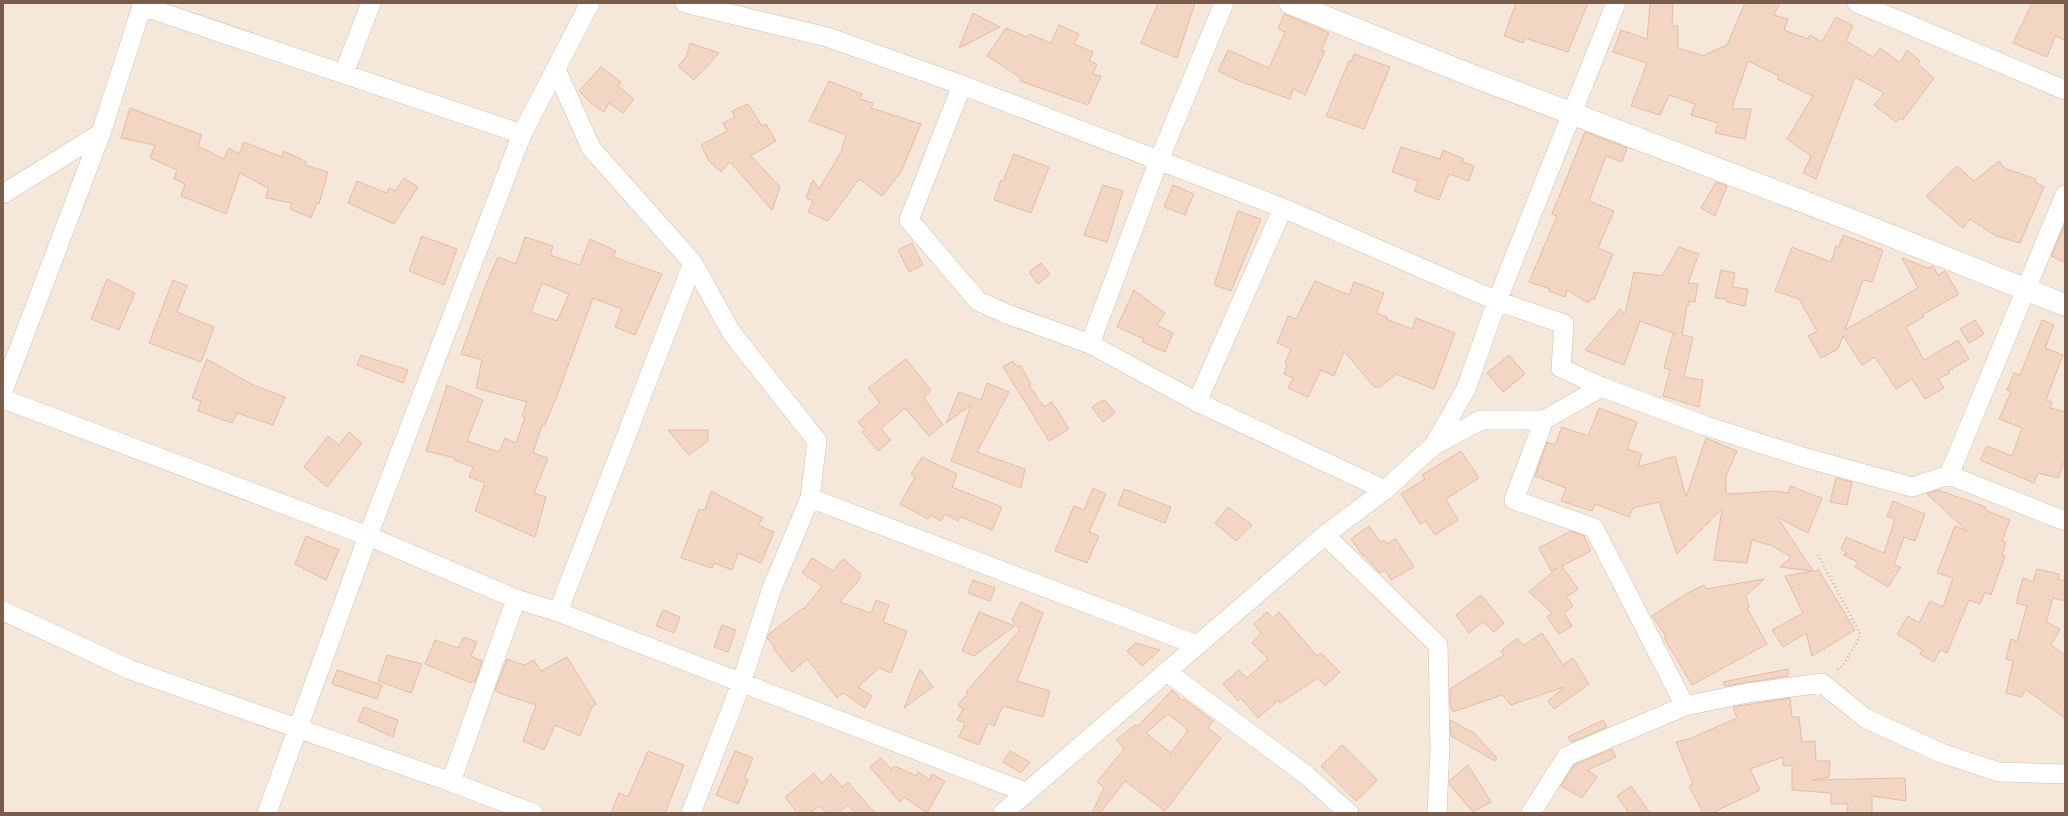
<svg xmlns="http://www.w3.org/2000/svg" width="2068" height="816" font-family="'Open Sans',sans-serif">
<rect width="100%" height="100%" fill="#fdf6ec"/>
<path fill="#f5e8da" d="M3 3H2065V813H3Z"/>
<path fill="#f3d5c3" stroke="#e6bba3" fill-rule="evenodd" d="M1158 3H1195L1177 58 1141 43Z
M1516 3H1588L1568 52 1525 38 1523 43 1504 36Z
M1650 3H1673L1672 26H1678V48L1705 56 1706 54 1727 45 1745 3H1780L1774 15 1788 19 1784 30 1808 39 1810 35 1822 42 1836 17 1853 26 1846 41 1873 57 1880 48 1900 63 1907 50 1920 61 1918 64 1934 78 1903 120 1900 118 1896 122 1874 105 1884 93 1855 77 1816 179 1803 173 1811 156 1787 139 1813 96 1777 79 1779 76 1748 61 1733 104V109H1751L1745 139 1715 133 1718 123 1691 115 1695 104 1669 95 1660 115 1631 106 1647 63 1613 52 1621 30 1647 39Z
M2032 3H2065V40L2055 36 2047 57 2013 43Z
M973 13 1000 27 959 48Z
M1284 14 1329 33 1321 50 1325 51 1305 95 1293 89 1290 99 1239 81 1218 71 1228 50 1269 68 1285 32 1278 29Z
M1059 25 1079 34 1074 44 1093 52 1089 61 1097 64 1093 74 1101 76 1088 105 1020 81 1021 78 987 56 1006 28 1027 37 1029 34 1051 43Z
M690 43 719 53 694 80 678 66 686 57Z
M1354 54 1390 67 1364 129 1326 116 1349 61 1351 62Z
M601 67 621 82 618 86 634 99 623 113 609 103 604 112 591 103 579 91Z
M829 81 862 94 860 99 873 103 871 108 921 124 901 172 882 196 859 179 828 221 808 212 813 201 806 198 813 180 819 189 841 152 846 135 809 121Z
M748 104 762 126 766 124 776 141 751 156 780 187 772 210 730 162 721 172 709 161 701 145 727 131 723 123 735 117 732 111Z
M130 108 202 135 198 146 224 159 229 148 239 154 244 142 282 157 284 151 307 162 305 165 328 172 319 204 317 203 311 218 290 209 292 203 266 198 268 188 240 173 226 214 181 196 185 184 174 179 177 170 150 158 155 145 121 138Z
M1585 132 1627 148 1622 162 1606 156 1589 201 1614 211 1598 248 1613 254 1594 300 1592 298 1588 303 1567 290 1565 297 1549 291 1550 289 1529 282 1557 216 1552 214Z
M1401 147 1440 159 1443 150 1464 159 1462 162 1474 166 1469 181 1449 174 1439 200 1414 191 1418 181 1392 172Z
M1014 154 1049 167 1031 213 994 200 1001 180 1003 181Z
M1999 161 2004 168 2036 179 2035 182 2044 187 2020 243 1996 236 1970 219 1963 228 1926 196 1957 166 1974 181Z
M404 178 418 187 394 224 348 203 357 181 387 193 389 188 395 191Z
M1716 182 1727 186 1715 216 1701 208Z
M1103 185 1123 191 1107 242 1084 235Z
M1173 185 1194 194 1185 215 1164 207Z
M1238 211 1261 219 1231 291 1214 285Z
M2065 224V262L2051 256Z
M1843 235 1883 250 1872 282 1863 280 1845 330 1918 288 1902 258 1928 268 1933 266 1938 275 1945 271 1959 294 1922 315 1924 317 1906 327 1924 360 1958 340 1969 359 1948 371 1950 373 1938 379 1944 388 1925 399 1912 379 1896 389 1875 357 1862 365 1843 336 1838 349 1821 358 1808 336 1817 331 1799 299 1775 291 1792 247 1831 262 1836 246 1839 247Z
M422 236 457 249 444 285 409 271Z
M525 237 553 246 550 255 580 265 590 239 616 251 613 257 662 274 635 335 615 327 622 309 593 298 557 396 544 426 542 425 533 453 548 458 534 493 546 497 535 537 475 511 485 483 469 477 473 467 454 460 455 458 426 451 447 385 483 400 467 441 499 452 505 438 516 443 525 417 522 416 527 402 476 388 482 360 461 354 486 284 498 257 516 264ZM542 283 569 294 557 321 531 312Z
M912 243 923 265 909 272 898 250Z
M1679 247 1699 254 1688 283 1698 284 1695 302 1689 301V305H1687L1682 335 1693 337 1684 377 1703 380 1699 407 1663 396 1670 370 1664 368 1673 334H1676L1640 321 1624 365 1585 350 1620 309 1625 314 1634 272 1662 276Z
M1041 263 1050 274 1038 284 1029 272Z
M1721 270 1735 273 1732 287 1748 289 1745 306 1727 302V299L1715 298Z
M107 279 135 293 119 330 91 319Z
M173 280 187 286 177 312 214 327 201 362 149 343Z
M1315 281 1349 295 1354 282 1384 293 1376 313 1387 317 1386 319 1412 329 1416 318 1455 333 1434 389 1396 374 1380 387H1374L1344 351 1334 376 1321 370 1308 397 1288 388 1293 378 1284 374 1287 365 1285 363 1291 349 1277 343 1288 316 1296 319Z
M1134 290 1165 313 1157 325 1173 333 1165 352 1142 342 1144 339 1117 327Z
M1975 320 1984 334 1969 343 1960 329Z
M2042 320 2054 325 2045 348 2063 355 2046 400 2052 402 2050 408 2065 412V460L2058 478 2038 473 2034 483 1980 460 1987 446 2012 456 2022 428 1999 419 2011 392 2007 390 2014 373 2020 375Z
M361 355 408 370 403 383 357 365Z
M1509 355 1525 374 1503 392 1487 373Z
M207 359 251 384 285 397 273 425 237 413 232 423 198 411 201 401 192 398Z
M906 359 931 390 924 398 943 425 929 436 905 408 881 429 891 440 878 451 862 432 865 430 858 422 880 403 868 388Z
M1013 361 1017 367 1020 365 1031 384 1029 385 1044 407 1052 402 1069 429 1049 441 1003 367Z
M987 383 1009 392 977 452 1025 469 1021 488 951 461 971 405 946 423 959 392 981 400Z
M1101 401H1106L1115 413 1103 422 1092 407Z
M1599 408 1637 422 1627 449 1642 454 1638 467 1675 456 1686 497 1706 438 1737 451 1726 476V492L1728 494 1774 491 1788 493 1790 486 1822 498 1808 533 1777 517 1814 572 1818 569 1855 630 1812 656 1806 633 1783 647 1772 630 1803 613 1785 576 1812 571 1780 567 1791 557 1773 546 1752 540 1747 563 1714 560 1722 509 1677 554 1659 502 1633 508 1629 517 1595 504 1592 511 1561 501 1566 488 1535 476 1547 442 1555 445 1562 427 1588 436Z
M668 430H708V441L689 455Z
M349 432 362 443 327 487 304 467 328 436 339 445Z
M1461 451 1479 478 1446 499 1458 520 1435 535 1426 521 1420 524 1401 494 1425 479 1422 475Z
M922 457 957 474 952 487 1002 507 992 530 961 517 958 521 945 514 941 521 930 515 928 519 900 504 915 477 911 474Z
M1836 478 1852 482 1847 505 1830 502Z
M1093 488 1106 494 1089 532 1099 536 1087 563 1055 551 1074 506 1084 510Z
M1124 489 1171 507 1165 523 1118 505Z
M1938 490 1986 507 1985 510 2010 520 2002 541 2006 542 2002 555 2005 556 1991 595 1985 592 1980 604 1969 600 1947 653 1940 650 1934 662 1920 654 1922 650 1897 634 1908 616 1919 623 1930 601 1943 607 1953 578 1937 573 1955 526 1967 531 1927 494Z
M711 491 763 518 758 525 774 532 761 563 738 553 732 570 714 563 712 568 681 558 699 509 705 510Z
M1893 501 1925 514 1915 541 1904 537 1894 565 1901 567 1888 587 1855 567 1858 562 1843 555 1847 553 1841 549 1846 537 1884 553 1895 519 1887 516Z
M1228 507 1252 525 1236 541 1215 523Z
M1369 526 1380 542 1384 540 1386 544 1396 539 1414 567 1391 580 1385 570 1380 573 1364 555 1363 556 1351 539Z
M1571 531 1584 536 1591 551 1562 566 1578 589 1567 597 1573 606 1564 613 1572 626 1559 634 1547 617 1552 613 1529 592 1557 568 1551 571 1539 548Z
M306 536 339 550 326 580 295 564Z
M812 558 833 571 843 559 860 573V579L840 602 871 613 876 600 889 605 883 622 907 631 891 673 879 668 858 687 872 696 865 708 843 693 837 698 807 659 792 672 773 648 775 647 767 638 769 634 803 608 804 609 822 586 802 573Z
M2037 569 2059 574 2058 579 2065 581V601L2053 598 2046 622 2060 629 2051 645 2065 655V718L2025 689 2022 697 2006 693 2013 661 2006 659 2011 639 2017 641 2027 606 2016 603 2023 578 2033 582Z
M1764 579 1746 596 1749 607 1747 608 1767 644 1692 685 1664 638 1666 636 1652 616 1686 594 1704 585 1706 589Z
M973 580 995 588 990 601 968 593Z
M1481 595 1504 623 1494 632 1483 622 1469 633 1456 615Z
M1021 602 1043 613 1017 681 1050 691 1043 717 1003 706 994 726 988 723 979 745 959 737 965 723 957 720 963 709 958 705 968 693 966 692 1020 630 1012 620Z
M663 610 680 617 674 633 656 626Z
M979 612 1015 626 974 656 962 651Z
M1267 612 1273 618 1279 612 1317 656 1321 653 1340 672 1325 686 1318 678 1280 703 1279 700 1258 718 1241 698 1238 701 1223 684 1239 670 1247 678 1268 659 1252 643 1261 633 1254 624Z
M722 625 736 630 728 652 714 647Z
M1542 633 1563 665 1573 658 1589 684 1554 709 1548 701 1564 687 1511 705 1502 695 1453 712 1450 704V689L1504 655 1501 651 1517 638 1524 645Z
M464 637 477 642 471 656 482 661 475 682 472 681 471 683 425 664 435 640 458 648Z
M1136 643 1160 650 1142 666 1127 651Z
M387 655 422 664 411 693 378 681Z
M567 657 596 704 592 707 580 736 555 725 544 750 523 741 536 705 499 693 495 690 507 659 524 665 534 660 541 671Z
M920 669 933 687 904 708Z
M1788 669V676L1725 686 1723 682Z
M337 670 382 685 377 699 332 684Z
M1172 690 1183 701 1184 699 1213 721 1208 728 1221 738 1165 811 1125 781 1100 813H1092L1104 788 1097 782 1124 749 1116 740 1135 725 1138 726ZM1168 714 1188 730 1171 753 1146 733Z
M1790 698 1792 717H1799L1802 742 1815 741 1816 761H1830L1829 777 1812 780 1905 778 1906 801 1872 796V813H1847L1848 804H1831V793L1792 790V765L1783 766V757L1750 769 1760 790 1712 813H1703L1689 786 1693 784 1676 742 1689 739 1737 718 1733 707Z
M364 707 398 720 393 737 358 721Z
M1450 720 1474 733 1497 758 1495 761 1451 736Z
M1603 720 1607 727 1572 742 1568 737Z
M1342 745 1377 780 1356 801 1321 766Z
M1612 749 1616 757 1588 770 1597 777 1582 798 1561 786 1574 765Z
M648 751 684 765 665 813H611L619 793 628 797Z
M735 751 753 758 744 779 748 780 738 804 716 795Z
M1010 751 1030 762 1021 773 1003 762Z
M881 758 891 769 895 766 916 776 918 772 930 780 932 774 945 781 927 813 904 797 900 802 870 767Z
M1468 765 1491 802 1473 812 1449 784V781Z
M814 773 822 783 831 774 842 787 848 782 875 813H855L848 805 838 813H826L819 806 810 813H797L785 797Z
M1631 786 1650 813H1629L1617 796Z"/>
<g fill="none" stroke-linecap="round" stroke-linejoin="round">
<defs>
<path id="minor" d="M685 3 827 37 962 85 1283 208 1497 301 1564 324 1561 368 1602 387 1706 426 1806 458 1912 487 1949 475 2065 521
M1857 3 2065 90
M142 6 522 134
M556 69 591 148 693 263 731 332 817 441 810 498 772 588 741 684 691 813
M344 73 371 3
M962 85 909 220 978 301 1007 314 1090 344 1197 402 1385 490
M3 194 101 133
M1090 344 1159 160 1224 3
M3 391 101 133 143 3
M3 399 368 536 516 599 558 612 1025 792
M1197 402 1283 208
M1544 420 1514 500 1594 528 1685 706 1747 693 1822 683 1865 718 1941 753 1999 772 2065 774
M1434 445 1466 389 1497 301 1616 3
M1949 475 2065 195
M810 498 1197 645
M1325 535 1438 645 1440 747 1437 813
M3 611 131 670 451 782 533 813
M558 612 693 263
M1167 672 1305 774 1349 813
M451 782 516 599
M267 813 368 536 522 134 590 3
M1003 813 1325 535 1385 490 1434 445 1481 420H1544L1602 387
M1531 813 1567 756 1685 706"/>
<path id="tertiary" d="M1290 3 1468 74 1846 218 2065 305"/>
</defs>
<use href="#minor" stroke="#d1beb0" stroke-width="20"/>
<use href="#tertiary" stroke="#d1beb0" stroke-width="23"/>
<path stroke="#d9b8a5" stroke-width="2.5" stroke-dasharray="1 3" stroke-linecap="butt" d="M1818 555 1861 635 1844 664 1836 671"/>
<use href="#minor" stroke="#fff" stroke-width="19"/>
<use href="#tertiary" stroke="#fff" stroke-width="22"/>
</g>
<rect width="2068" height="816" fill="none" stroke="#7a5c4d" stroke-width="8"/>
</svg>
